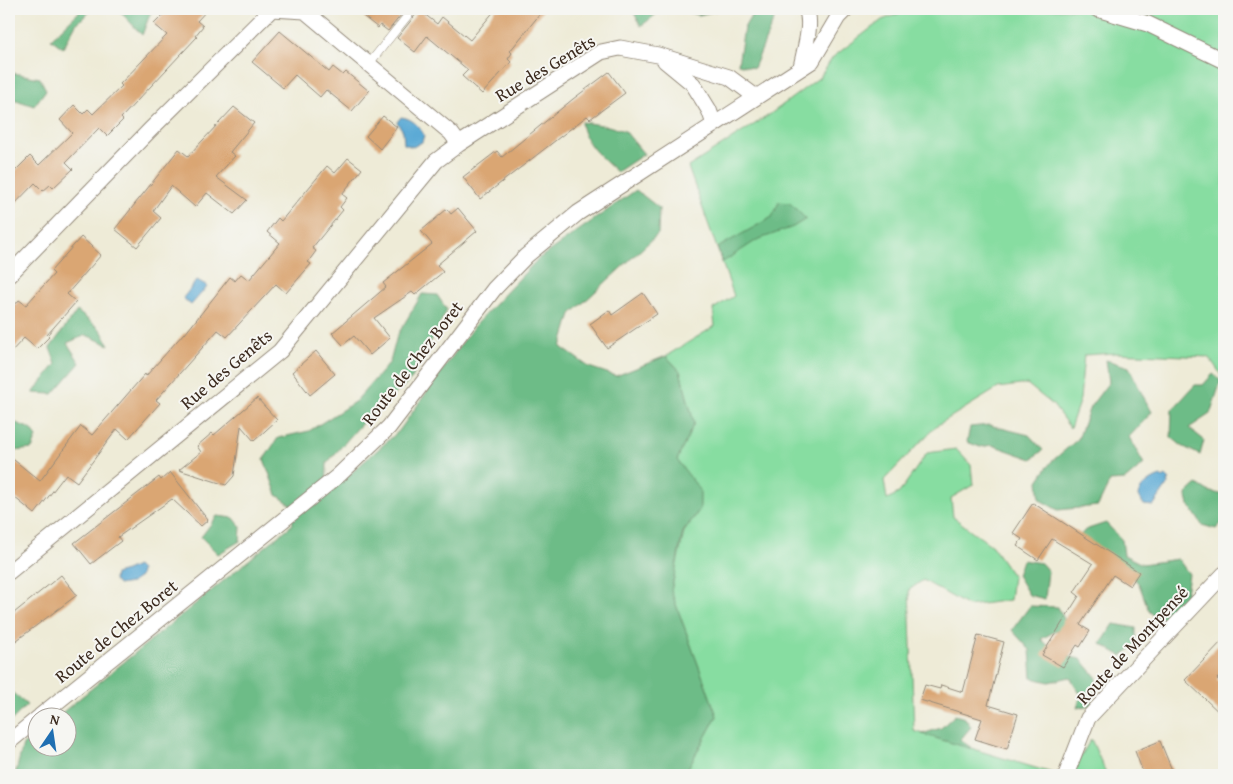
<svg xmlns="http://www.w3.org/2000/svg" width="1233" height="784" font-family="'Gentium Book Plus',serif">
<rect width="100%" height="100%" fill="#f6f6f2"/>
<filter id="ink" filterUnits="userSpaceOnUse"><feTurbulence type="fractalNoise" baseFrequency=".02" numOctaves="2"/><feDisplacementMap in="SourceGraphic" scale="10" xChannelSelector="R" yChannelSelector="G"/><feConvolveMatrix kernelMatrix="1 2 1 2 8 2 1 2 1" color-interpolation-filters="sRGB"/></filter>
<filter id="wash" filterUnits="userSpaceOnUse"><feTurbulence type="fractalNoise" baseFrequency=".0096" numOctaves="4" result="noise"/><feDisplacementMap in="SourceGraphic" scale="20" xChannelSelector="R" yChannelSelector="G"/><feGaussianBlur stdDeviation="1.12" result="paint"/><feColorMatrix in="noise" values="0 0 0 0 0 0 0 0 0 0 0 0 0 0 0 0 0 1.4 0 .05"/><feComposite in="paint" operator="in"/></filter>
<g filter="url(#wash)">
<rect width="100%" height="100%" fill="#eeebd7"/>
<path fill="#87dda1" stroke="#618460" d="M911 9H1224V379L1209 357 1115 353 1084 355 1080 399 1070 428 1053 405 1027 384 998 388 936 426 884 480 887 499 899 493 927 453 956 449 971 465 973 485 951 498 953 517 992 546 1013 576 1010 600 968 606 923 580 909 590 914 731 1052 773 1051 775H684L717 716 671 591 684 532 700 509 677 460 694 423 680 371 666 356 715 326 713 309 734 296 688 167 769 115 820 77 833 57 882 20Z
M1091 739 1107 775H1072L1071 773Z"/>
<path fill="#6dbc87" stroke="#547352" d="M82 9H93L76 24 63 48 51 39Z
M118 9H152L142 35Z
M632 9H663L641 26Z
M675 9H723L699 15Z
M771 10 775 17 754 68 738 64 744 28 751 16Z
M13 73 40 78 46 90 34 106 13 99 9 101V76Z
M581 122 608 126 625 131 644 154 617 172C602 158 583 143 581 122Z
M636 190 659 208 658 234 571 314 561 347 589 367 616 376 666 356 680 371 694 423 677 460 700 490V509L683 532 671 591 717 716 684 775H15L23 745 37 734 38 746H68V716H58L293 524 290 504 277 495 264 459 278 438 309 431 356 401 390 362 397 336 422 294 437 295 447 310 411 380 363 422 327 463 326 495 399 431 474 326 538 259Z
M779 202 790 203 806 219 793 227 757 240 723 262 717 248 772 217Z
M77 311 101 330 109 345 86 335 67 343 80 363 53 394 33 393 56 364 50 348Z
M1106 360 1129 367 1143 396 1152 412 1129 437 1144 464 1125 480 1110 481 1098 506 1058 510 1040 500 1038 481 1051 462 1078 439 1090 407 1109 382Z
M1213 374 1221 381 1210 414 1189 428 1204 440 1200 455 1182 446 1171 437 1172 410 1195 385H1203Z
M11 421 31 429 37 437 32 449 14 451 9 447V424Z
M989 425 1029 435 1043 450 1032 459 992 445 980 447 967 442 970 427Z
M1197 484 1208 491 1224 495V521L1216 529 1202 525 1189 505 1186 494Z
M217 516 234 518 241 527 240 541 218 554 201 537Z
M1106 523 1122 540 1124 555 1142 564 1178 559 1189 574 1184 606 1164 626 1149 611 1139 584 1126 569 1079 537 1085 530Z
M1022 560 1041 563 1048 571 1045 599 1029 595 1017 575Z
M1030 606 1058 607 1067 625 1041 639 1058 655 1081 659 1097 678 1091 705 1077 708 1081 695 1070 677 1049 682 1032 678 1030 650 1012 630Z
M1114 624 1136 628V645L1122 656 1101 644Z
M9 690 27 705 9 723Z
M955 715 965 718 971 727 960 740 975 750 922 734 941 728Z"/>
<path fill="#5baad5" stroke="#4b6a7a" d="M401 117C412 118 419 126 424 135L422 142 413 147 404 144 403 131 397 122Z
M197 280 206 285 207 287 191 305 183 298Z
M1161 476 1163 478 1166 476 1170 480 1167 481 1168 484 1153 506 1144 505 1138 496C1139 487 1153 478 1161 476Z
M137 566 141 570 140 577 131 583 118 585 114 580 115 574 126 571Z"/>
<g id="blocks">
<path fill="#daa673" d="M169 9H208L197 21 203 26 195 36 197 37 121 118 123 120 107 136 99 128 66 162 73 169 53 188 50 185 43 191 35 183 9 210V177L30 156 39 165 72 133 60 120 74 105 83 114 88 109 93 114 122 86 120 84 167 35 154 24Z
M354 9H406L388 31 380 25 378 28Z
M418 9 437 24 442 17 470 40 496 9H544L510 51 512 53 508 59 511 62 482 94 462 76 468 70 427 36 415 52 397 38 417 13Z
M280 31 329 72 333 67 343 75 346 72 369 91 352 111 326 90 320 97 295 75 283 88 252 62Z
M609 72 625 93 590 119 587 116 480 199 463 177 497 151 502 157 573 99Z
M234 107 254 123 230 152 235 156 216 177 247 200 234 214 207 193 195 207 171 186 153 211 161 218 137 247 115 229 179 149 188 156Z
M383 116 397 127 380 149 366 136Z
M348 158 362 169 342 194 347 198 340 207 343 210 312 248 316 251 308 262 311 264 286 293 276 284 227 337 218 330 156 400 160 403 128 439 117 429 77 482 66 474 35 514 9 493V456L40 481 81 426 92 435 145 374 146 376 184 333 185 334 230 277 235 281 241 274 249 280 280 243 267 232 278 218 281 221 327 166 335 173Z
M458 208 477 231 437 265 443 272 415 295 412 292 374 318 390 338 370 355 354 336 343 345 332 333 386 287 383 283 432 244 421 231 447 209 451 214Z
M81 237 101 255 67 294 76 302 47 335 49 337 37 349 24 338 9 354V312L19 300 26 305 54 274 51 271Z
M643 293 657 314 607 348 590 324 609 310 612 315Z
M316 351 335 374 310 395 292 372Z
M257 398 277 420 254 441 241 426 234 476 226 485 179 470 201 452 197 446 212 433 214 435Z
M170 472 208 520 201 526 172 499 118 537 121 541 91 564 74 543 159 477 161 480Z
M1033 503 1139 572 1130 586 1113 575 1080 625 1090 631 1080 647 1077 645 1063 667 1042 655 1079 596 1074 592 1093 564 1052 539 1038 560 1017 546 1022 539 1013 533Z
M61 575 77 595 9 646V617Z
M978 635 1004 642 988 705 1018 714 1007 749 975 739 982 719 920 700 925 685 940 689 941 685 963 692Z
M1224 639V671L1217 679 1224 686V717L1185 680Z
M1160 741 1174 775H1144L1135 751Z"/>
</g>
</g>
<g filter="url(#ink)">
<use href="#blocks" fill-opacity="0" stroke="#948a7a" stroke-width="1"/>
<g fill="none" stroke-linecap="round" stroke-linejoin="round">
<defs>
<path id="service" d="M368 65 413 9"/>
<path id="minor" d="M1097 9 1148 24 1224 61
M665 61 693 84 709 110 714 124
M801 67C804 51 813 24 806 9
M9 275 150 130 272 9 305 11 451 133 459 144
M9 572 280 351 436 161 459 144 601 52 620 48 658 55 729 77 756 97
M40 716 339 475 389 427 494 289 526 256 578 213 812 61 838 17 846 9
M9 742 38 718
M1066 775 1088 718 1224 574"/>
</defs>
<use href="#service" stroke="#948a7a" stroke-width="9"/>
<use href="#minor" stroke="#948a7a" stroke-width="17"/>
<use href="#service" stroke="#fff" stroke-width="8"/>
<use href="#minor" stroke="#fff" stroke-width="15"/>
</g>
</g>
<g text-anchor="middle" dominant-baseline="central" stroke-width="4" stroke-linejoin="round" paint-order="stroke">
<g font-size="18" fill="#3b2a1e" stroke="#f6f6f2">
<text transform="translate(545 68) rotate(-31)">Rue des Genêts</text>
<text transform="translate(412 363) rotate(-52)">Route de Chez Boret</text>
<text transform="translate(226 369) rotate(-40)">Rue des Genêts</text>
<text transform="translate(116 631) rotate(-39)">Route de Chez Boret</text>
<text transform="translate(1132 645) rotate(-47)">Route de Montpensé</text>
</g>
</g>
<rect width="1233" height="784" fill="none" stroke="#f6f6f2" stroke-width="30"/>
<g transform="translate(52 732) rotate(13)"><circle r="24" fill="#f6f6f2" stroke="#aba49d"/>
<path d="M0-4L9 19L0 12L-9 19Z" fill="#1f6fb2"/>
<text y="-8" font-size="14" font-weight="bold" text-anchor="middle" fill="#3b2a1e">N</text>
</g>
</svg>
